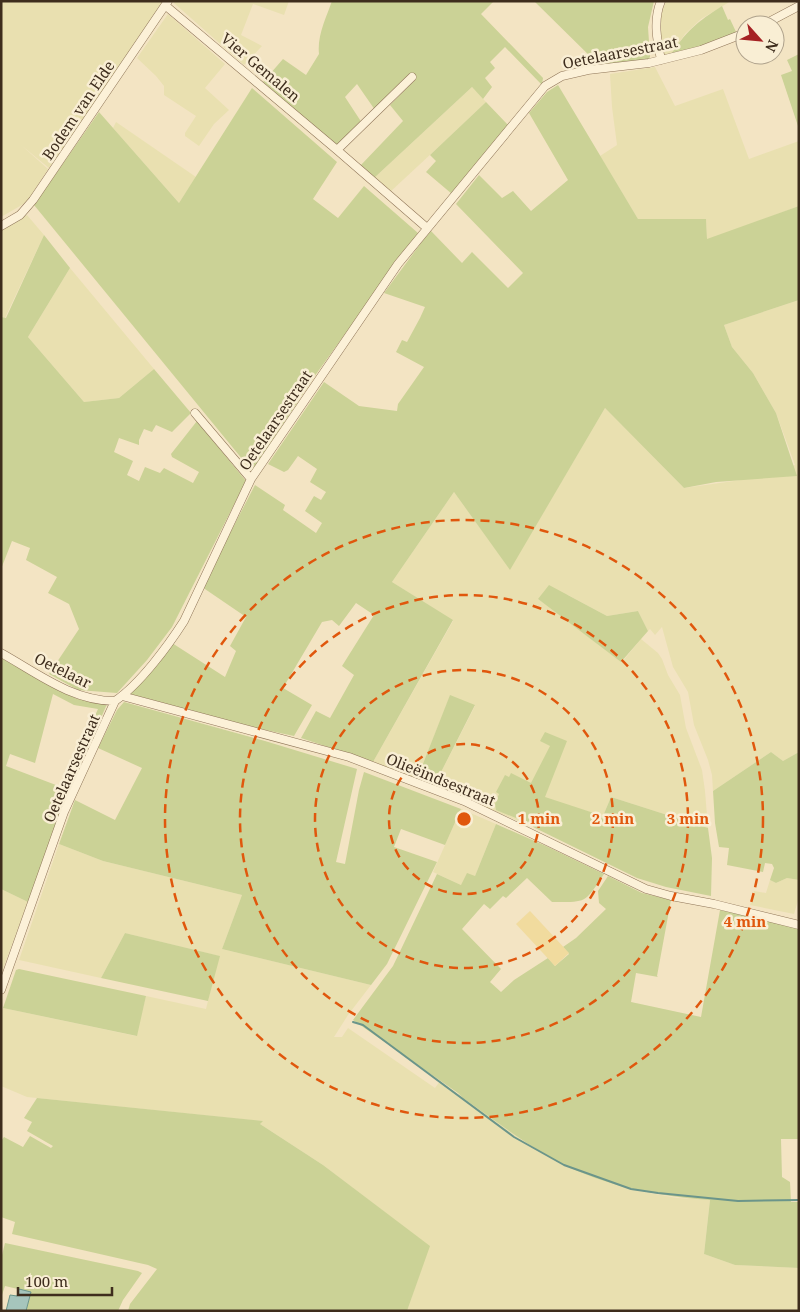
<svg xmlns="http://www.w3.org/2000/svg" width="800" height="1312" font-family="'Noto Serif',serif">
<rect width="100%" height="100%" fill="#f3e4c3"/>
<path fill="#e9e0b0" d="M1 1H163L161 10 49 168 21 145 48 169 27 202 1 217Z
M175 1H289L284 15 253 4 241 35 262 46 244 65 174 3Z
M666 1H731L701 19 685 34 670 56 663 55 659 34 661 15Z
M168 14 225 64 205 88 229 110 214 124 199 146 185 136V133L196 116 164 95V86L156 76 137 58Z
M655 67 675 106 723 89 749 159 799 141V206L707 240 706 219H638L600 156 617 145 612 107 610 74Z
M472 87 486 102 446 140 390 192 373 179Z
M116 122 196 177 179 203 113 128Z
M27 215 44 235 5 318 1 317V228Z
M70 268 154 369 119 398 84 402 28 337Z
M799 300V752L783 761 771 752 713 791 712 775 708 760 694 725 688 692 673 667 662 627 655 635 650 629 648 631 638 611 607 616 568 595 538 599 622 662 641 639 658 653 662 659 668 675 680 695 686 728 702 770 705 791 708 828 611 797 603 816 544 798 533 827 434 786 475 706 450 696 417 779 373 762 453 621 392 582 454 492 510 569 605 408 684 488 741 480 795 465 776 413 753 373 732 347 724 325Z
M461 809 496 824 475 876 461 885 433 872Z
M59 844 103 861 242 895 222 949 371 985 348 1015 334 1037H342L348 1028 435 1088 440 1081 529 1145 571 1168 639 1191 677 1198 710 1200 704 1254 735 1265 799 1268V1311H407L429 1246 323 1165 260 1124 262 1121 27 1097 1 1086V1012L3 1008 136 1036 146 996 206 1009 219 956 125 933 101 978 19 960Z
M787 878 799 880V897L794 914 750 905 754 891 766 893 770 880 776 883Z
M1 889 28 902 1 974Z"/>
<path fill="#cbd296" d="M332 1H494L481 14 543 78 542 85 505 47 490 62 495 68 485 78 492 87 483 99 472 87 373 179 360 166 403 121 390 105 416 79 413 74 375 110 357 84 345 97 362 123 338 147 263 82 283 59 306 75 319 54C317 36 326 18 332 1Z
M534 1H654L648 27 650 57 648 60 601 67Z
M722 6 728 20 730 19 737 34 725 39 670 56C686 31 697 22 722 6Z
M799 54V129L781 75 792 71 787 60Z
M558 85 638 219H706L707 239 799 206V300L724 325 732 347 753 373 776 413 797 476 716 482 684 488 605 408 510 570 454 492 392 582 453 620 373 762 301 738 316 711 330 718 354 675 342 666 374 615 356 603 339 626 332 620 322 622 283 688 312 705 294 736 252 727 130 694 172 643 225 677 236 651 230 646 246 617 202 587 255 485 285 505 283 510 316 533 322 523 305 511 314 496 321 500 326 492 310 482 317 469 298 456 288 470 284 472 268 464 324 382 359 406 397 411 398 404 424 367 396 352 402 340 407 342 420 318 425 307 384 293 424 239 431 231 462 263 472 252 508 288 523 273 456 204 479 175 502 198 513 191 531 211 568 180 529 113 547 92Z
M252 88 337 162 313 199 338 218 364 186 418 233 314 377 252 471 34 205 99 112 179 203Z
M486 102 508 125 452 194 426 172 436 161 430 155Z
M44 235 70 268 28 337 84 402 119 398 154 369 191 413 172 432 156 425 152 432 144 429 139 440V445L119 438 114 452 133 461 127 475 139 481 145 467 160 473 164 468 193 483 199 472 172 457 171 454 197 421 246 481 172 627 147 660 117 693 78 690 49 674 79 629 69 604 48 593 57 577 26 560 30 548 12 541 1 569V317L6 318Z
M549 585 607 616 638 611 648 631 621 662 538 599Z
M1 658 77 699 102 701 107 704 87 750 81 747 98 709 74 705 53 694 35 763 10 754 6 766 69 790 28 902 1 889Z
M450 695 475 705 434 786 417 779Z
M124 702 265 741 357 769 336 862 345 864 359 790 364 772 461 809 445 845 401 829 394 847 437 862 387 964 371 985 222 949 242 895 103 861 59 844 75 800 115 820 142 768 98 748 117 710Z
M545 732 567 741 545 797 603 816 611 797 708 828 712 858 711 896 666 887 637 878 533 827V825L496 810 495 804 499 794 496 792 505 775 509 777 511 773 531 783 550 746 540 741Z
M771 752 783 761 799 752V880L787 878 776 883 770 880 774 868 772 864 765 863 763 872 727 865 729 848 719 847 715 823 713 791Z
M496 824 546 846 604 874C584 904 587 902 552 902L527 878 506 898 503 896 490 909 484 904 462 929 501 969 490 982 501 992 514 980 548 958 555 966 569 954 563 947 576 938 606 909 599 903 598 891 608 876 642 893 671 900 657 976 658 977 636 973 631 1002 701 1017 720 910 799 926V1139H781L782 1177 790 1182 791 1202H799V1268L735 1265 704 1254 710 1200C654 1196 597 1185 548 1156 519 1139 491 1118 463 1098L458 1093 353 1020 393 966 437 874 461 885 467 873 475 876Z
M125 933 220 956 208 1001 101 978Z
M19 969 146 996 137 1036 3 1008 16 970Z
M37 1098 263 1121 260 1124 323 1165 430 1246 407 1311H128L130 1304 157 1269 148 1265 12 1234 15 1222 1 1217V1141L4 1137 23 1147 30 1136 51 1148 53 1146 27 1131 32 1122 24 1118Z
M5 1243 138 1271 142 1273 123 1300 118 1311H26L31 1292 5 1286 1 1298V1259Z"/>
<path fill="#f1db9e" d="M530 911 569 953 555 966 516 924Z"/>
<path fill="#a6c5bc" stroke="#6b958a" d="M19 1289 31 1292 26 1311H6L10 1295 17 1296Z"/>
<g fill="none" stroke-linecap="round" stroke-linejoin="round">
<path stroke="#6b958a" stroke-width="2" d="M353 1022 363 1025 514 1137 564 1165 631 1189 658 1193 738 1201 799 1200"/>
<defs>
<path id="street" d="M166 6 337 150 427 228
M763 25 799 6
M661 60C657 40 653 20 661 1
M337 150 412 77
M1 226 20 215 33 200 168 1
M195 413 251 479
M1 653C37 673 72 701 115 701
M122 696 349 757 464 801 646 889 671 896 714 904 799 925
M1 990 64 812 115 701C140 684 168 646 184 621L251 479 398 264 545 86 562 76 588 70 649 63 701 50 745 33"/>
</defs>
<use href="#street" stroke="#8f7558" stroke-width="9"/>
<use href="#street" stroke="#fcf1d8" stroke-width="8"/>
</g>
<g fill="none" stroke="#e0570d" stroke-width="2.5" stroke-dasharray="9 6">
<circle cx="464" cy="819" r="75"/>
<circle cx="464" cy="819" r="149"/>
<circle cx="464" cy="819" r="224"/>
<circle cx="464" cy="819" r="299"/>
</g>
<g text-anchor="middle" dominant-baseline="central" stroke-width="5" stroke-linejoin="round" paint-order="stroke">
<g font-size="15" fill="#3e2d1d" stroke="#f9eed4">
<text transform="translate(620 52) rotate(-11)">Oetelaarsestraat</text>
<text transform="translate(261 67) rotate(40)">Vier Gemalen</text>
<text transform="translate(78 110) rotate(-56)">Bodem van Elde</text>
<text transform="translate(275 420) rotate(-56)">Oetelaarsestraat</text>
<text transform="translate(63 670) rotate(26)">Oetelaar</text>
<text transform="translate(71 768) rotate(-66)">Oetelaarsestraat</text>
<text transform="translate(441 779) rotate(22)">Olieëindsestraat</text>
</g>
</g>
<circle cx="464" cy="819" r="8" fill="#e0570d" stroke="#f9eed4" stroke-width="2.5"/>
<g font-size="15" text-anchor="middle" font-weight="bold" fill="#e0570d" stroke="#f9eed4" stroke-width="5" stroke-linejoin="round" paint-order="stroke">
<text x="539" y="824">1 min</text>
<text x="613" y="824">2 min</text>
<text x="688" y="824">3 min</text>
<text x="745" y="927">4 min</text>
</g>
<rect width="800" height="1312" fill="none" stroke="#3e2d1d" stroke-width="5"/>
<g transform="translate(760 40) rotate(117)"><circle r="24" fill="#f9eed4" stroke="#aea18b"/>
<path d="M0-4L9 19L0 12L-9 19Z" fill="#a52123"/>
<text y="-8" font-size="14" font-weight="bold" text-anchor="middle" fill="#3e2d1d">N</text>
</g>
<path d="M18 1287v8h94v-8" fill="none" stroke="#3e2d1d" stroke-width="2.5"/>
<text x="25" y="1287" font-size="15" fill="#3e2d1d" stroke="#f9eed4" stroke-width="4" paint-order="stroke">100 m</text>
</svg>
